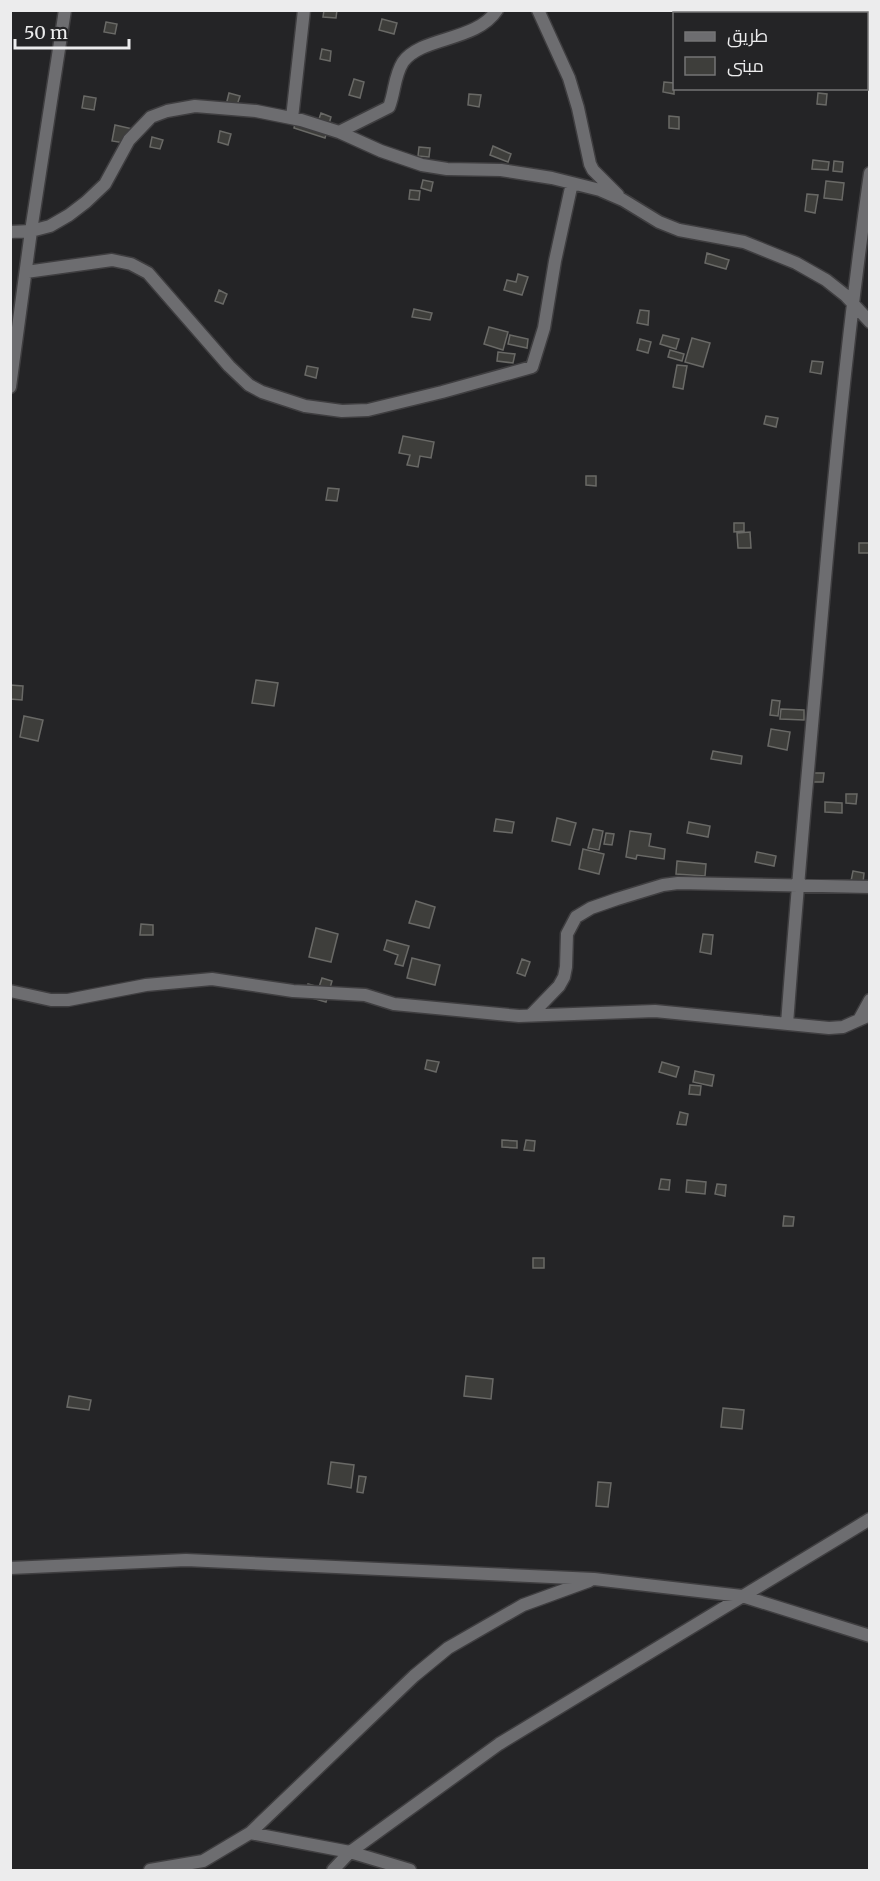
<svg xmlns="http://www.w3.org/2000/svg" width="880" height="1881" font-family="Merriweather,Cairo,serif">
<rect width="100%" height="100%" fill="#242426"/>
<path fill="#3e3e3b" stroke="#696966" stroke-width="1.5" d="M324 10H337L336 18 323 17Z
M382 19 397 23 394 34 379 30Z
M106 22 117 24 115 34 104 32Z
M322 49 331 51 330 61 320 59Z
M354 79 364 82 360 98 349 95Z
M664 82 674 83V94L663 92Z
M229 93 240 96 236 108 226 105Z
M818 93 827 94 826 105 817 104Z
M469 94 481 95 479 107 468 105Z
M84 96 96 98 94 110 82 108Z
M321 113 331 117 325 138 294 128 296 119 317 125Z
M669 116 679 117V129L669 128Z
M115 125 133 129 130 144 112 141Z
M220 131 231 134 228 145 218 142Z
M152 137 163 140 160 149 150 147Z
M493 146 511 154 508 162 490 155Z
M419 147 430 148 429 157 418 156Z
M813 160 829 162 828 170 812 169Z
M834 161 843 162 842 172 833 171Z
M423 180 433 182 431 191 421 188Z
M826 181 844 183 842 200 824 198Z
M410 190 420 191 419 200 409 199Z
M807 194 818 195 815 213 805 211Z
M707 253 729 260 726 269 705 263Z
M518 274 528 277 522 295 504 290 507 280 516 282Z
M219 290 227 294 223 304 215 301Z
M414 309 432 313 430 320 412 317Z
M640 310 649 311 648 325 637 323Z
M489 327 508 332 503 350 484 344Z
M510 335 528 339 527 348 508 344Z
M663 335 679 339 676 349 660 344Z
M692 338 710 343 703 367 685 362Z
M640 339 651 342 648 353 637 350Z
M670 350 684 354 682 361 668 357Z
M498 352 515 354 513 363 497 361Z
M812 361 823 362 821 374 810 372Z
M677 365 687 366 683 389 673 387Z
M307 366 318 368 316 378 305 375Z
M766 416 778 418 776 427 764 424Z
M403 436 434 442 431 458 420 456 418 467 407 465 410 455 399 453Z
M586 476H596V486L586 485Z
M328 488 339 489 337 501 326 500Z
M734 523H744V531L734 532Z
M750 532 751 548H738L737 533Z
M859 543H870V553H859Z
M256 680 278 683 274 706 252 703Z
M10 685 23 686 22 700 10 699Z
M772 700 780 701 778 716 770 715Z
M781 709 804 710V720L780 719Z
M24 716 43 720 38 741 20 737Z
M771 729 790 732 787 750 768 746Z
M713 751 742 756 741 764 711 759Z
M813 773H824L823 782H813Z
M846 794H857L856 804 846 803Z
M825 802 842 803V813L825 812Z
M557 818 576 823 570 845 552 841Z
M496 819 514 822 512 833 494 831Z
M689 822 710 826 708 837 687 833Z
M593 829 603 831 599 850 588 848Z
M630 831 651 834 649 846 665 849 664 859 637 855 636 859 626 857Z
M606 833 614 834 612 845 604 844Z
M583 849 604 854 599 874 579 869Z
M757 852 776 856 774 866 755 862Z
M677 861 706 864 705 876 676 874Z
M853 871 864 873 863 883 851 881Z
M416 901 435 907 429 928 409 923Z
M141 924 153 925V935H140Z
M316 928 338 934 331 962 309 957Z
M703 934 713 935 711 954 700 952Z
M387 940 409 946 403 966 395 964 398 955 384 950Z
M412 958 440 965 435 985 407 978Z
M522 959 530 962 525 976 517 973Z
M322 978 332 981 326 1002 305 996 308 984 319 987Z
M427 1060 439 1062 436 1072 425 1069Z
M662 1062 679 1067 676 1077 659 1072Z
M695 1071 714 1075 712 1086 693 1082Z
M690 1085 701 1086 700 1095 689 1094Z
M680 1112 688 1114 686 1125 677 1124Z
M502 1140 517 1141V1148L502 1147Z
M526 1140 535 1141 534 1151 524 1150Z
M661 1179 670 1180 669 1190 659 1189Z
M687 1180 706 1182 705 1194 686 1192Z
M717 1184 726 1185 725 1196 715 1194Z
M784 1216 794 1217 793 1226H783Z
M533 1258H544V1268H533Z
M466 1376 493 1379 491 1399 464 1396Z
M69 1396 91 1400 89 1410 67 1407Z
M723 1408 744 1410 742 1429 721 1427Z
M331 1462 354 1465 351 1488 328 1484Z
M359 1476 366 1477 363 1493 357 1492Z
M598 1482 611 1483 608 1507 596 1506Z"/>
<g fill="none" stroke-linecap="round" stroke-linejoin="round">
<defs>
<path id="street" d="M538 10 569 78 578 108 590 164 593 170 618 195
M292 118 304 10
M339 132 389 107C395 92 394 76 403 62 422 36 476 42 497 10
M10 232 31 231 50 226 69 215 86 202 105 184 129 140 151 117 167 111 195 106 256 111 301 120 339 132 381 151 422 165 447 169 501 170 552 178 600 190 623 200 659 222 679 230 744 242 796 263 826 280 845 295 870 322
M26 272 112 260 131 264 148 273 229 366 249 385 262 392 305 406 342 411 368 410 442 392 532 367 544 328 555 261 572 183
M10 387 31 231 65 10
M10 991 51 1000H68L146 985 212 979 293 991 365 995 394 1004 519 1016 655 1011 829 1028 843 1027 870 1015
M531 1015 559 986 564 977 566 967 567 934 576 917 591 908 617 899 663 885 678 883 870 887
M859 1020 870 1000
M787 1024C796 902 807 780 818 659 832 496 847 334 870 173
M10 1568 186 1560 594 1579 742 1596 870 1636
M250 1833 414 1676 448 1648 523 1605 589 1581
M150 1870 203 1861 250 1833 350 1852 410 1870
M333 1870 350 1852 499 1744 870 1519"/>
</defs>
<use href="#street" stroke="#3f3e40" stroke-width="15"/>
<use href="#street" stroke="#6d6d70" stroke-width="12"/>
</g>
<rect width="880" height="1881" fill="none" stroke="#ececed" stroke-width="24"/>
<rect x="673" y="12" width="195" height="78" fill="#242426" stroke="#747476" stroke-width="1.5"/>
<rect x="685" y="32" width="30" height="9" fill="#6d6d70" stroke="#747476" stroke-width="1.5"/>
<text x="727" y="42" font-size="18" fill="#ececed">طريق</text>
<rect x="685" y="57" width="30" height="18" fill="#3e3e3b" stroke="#747476" stroke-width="1.5"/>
<text x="727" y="72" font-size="18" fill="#ececed">مبنى</text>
<path d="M15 39v9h114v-9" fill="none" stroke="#ececed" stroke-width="3"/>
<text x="24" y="39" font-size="18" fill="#ececed" stroke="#242426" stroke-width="4.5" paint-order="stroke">50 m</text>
</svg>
